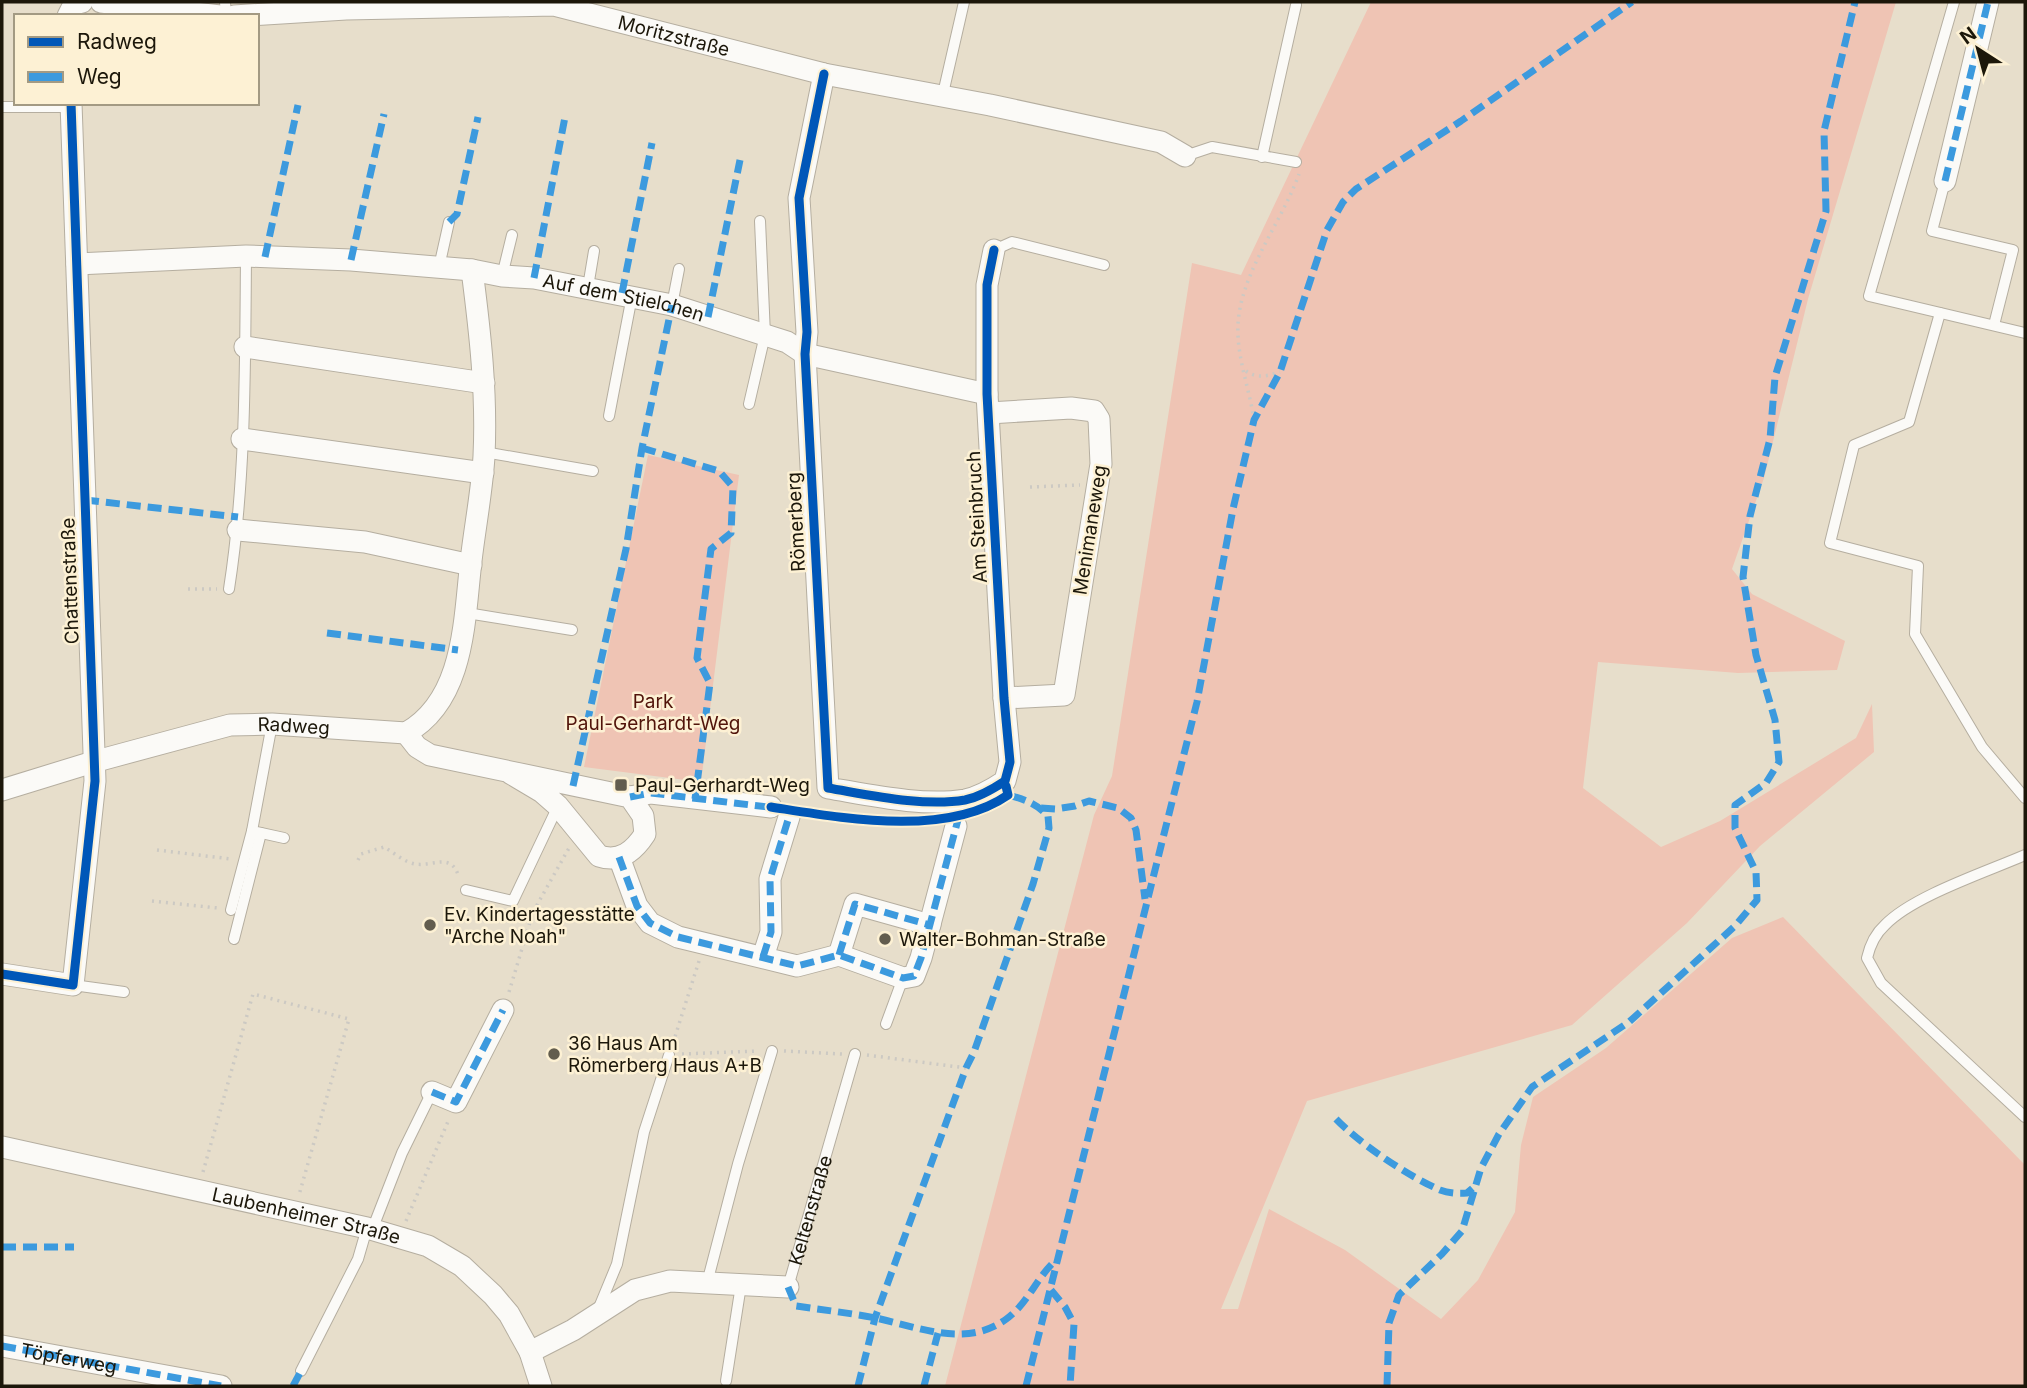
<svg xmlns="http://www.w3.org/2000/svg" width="2027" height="1388" font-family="Inter,sans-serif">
<rect width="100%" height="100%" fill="#e7decb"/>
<path fill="#efc4b4" d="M1371 2H1896L1808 299 1764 478 1732 569 1752 594 1845 641 1837 670 1738 673 1598 662 1583 788 1661 847 1720 821 1856 738 1872 704 1874 752 1760 846 1687 923 1572 1025 1307 1101 1221 1309H1238L1269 1209 1345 1250 1441 1319 1478 1280 1515 1212 1521 1145 1533 1097 1606 1048 1732 938 1783 917 2025 1165V1386H945L1094 815 1112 776 1192 263 1241 275Z
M648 455 739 475 701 782 584 767Z"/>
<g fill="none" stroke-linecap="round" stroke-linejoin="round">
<defs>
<g id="service">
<path d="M225 2 226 16"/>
<path d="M1954 2 1869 296 2025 333"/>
<path d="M942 98 964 2"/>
<path d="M2 107H71"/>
<path d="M1185 156 1212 147 1296 162"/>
<path d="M1262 157 1296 5"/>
<path d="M1945 181 1932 231 2013 250 1994 325"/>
<path d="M994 250 1012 242 1104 265"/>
<path d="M439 267 449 222"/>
<path d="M502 276 512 235"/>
<path d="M588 287 594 251"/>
<path d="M672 305 679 269"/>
<path d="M1940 313 1909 422 1854 445 1830 543 1918 566 1915 634 1982 747 2025 798"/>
<path d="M749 404 765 335 760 221"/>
<path d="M609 416 632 296"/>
<path d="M484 452 593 471"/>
<path d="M229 589C246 480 245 367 246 256"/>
<path d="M467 613 572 630"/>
<path d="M272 724 252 831 284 838"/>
<path d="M2025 855C1986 872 1913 896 1885 925 1875 934 1870 945 1867 958L1881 983 2025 1117"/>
<path d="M466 890 513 901 558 806"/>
<path d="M231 910 252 831"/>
<path d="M234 939 261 833"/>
<path d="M73 985 124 992"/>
<path d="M886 1024 903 978"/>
<path d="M372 1230 402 1153 432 1092"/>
<path d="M707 1283 738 1164 772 1051"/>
<path id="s1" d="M788 1287 855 1054"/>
<path d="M598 1310 617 1264 644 1132 669 1055"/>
<path d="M301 1371 358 1259 367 1228"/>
<path d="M726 1381 741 1285"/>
</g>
<g id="minor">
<path d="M101 2 220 16"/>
<path d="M68 16 74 4 82 2"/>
<path id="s2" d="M234 16 346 9 554 5 824 74 990 105 1161 142 1185 156"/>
<path d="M824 74 799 198 807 332 805 354 828 788C870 795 923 807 965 800 980 797 993 789 1005 781L1010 762 1004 698 987 394V285L994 250"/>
<path d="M1945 181 1988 2"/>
<path id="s3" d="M77 264 246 256 351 260 472 270 502 276 534 278 672 305 787 342 805 354 987 394"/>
<path d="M245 347 484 383"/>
<path d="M989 413 1071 408 1094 411 1099 419 1101 464 1064 695 1004 698"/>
<path d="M242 439 483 473"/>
<path d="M238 530 365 542 471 565"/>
<path d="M406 733 417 747 430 755 630 797 643 816 645 834C634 851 620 863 599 856L558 806 542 792 510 773"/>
<path id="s4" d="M2 790 93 762 230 725 272 724 406 733C465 700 464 620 471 561 475 526 482 491 484 456 487 393 480 332 472 270"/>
<path d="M630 797 651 793 771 807"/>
<path d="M619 857 637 906 650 923 678 937 797 966 839 955 903 978 914 976 921 958 956 826"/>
<path d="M839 955 855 904 930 925"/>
<path d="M763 957 771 932 770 879 789 817"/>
<path d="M2 974 73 985 95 781 71 103"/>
<path d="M432 1092 456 1102 503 1010"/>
<path id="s5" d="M2 1147 367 1228 428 1246 462 1266 493 1295 509 1314 530 1352 541 1386"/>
<path d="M2 1346 221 1386"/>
<path d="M530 1352 573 1330 635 1290 670 1281 788 1287"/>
</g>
</defs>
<use href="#service" stroke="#b5aea0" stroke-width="12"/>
<use href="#minor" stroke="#b5aea0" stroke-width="23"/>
<path stroke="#ccc9c3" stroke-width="3.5" stroke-dasharray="2 5" stroke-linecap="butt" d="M1246 371C1257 379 1267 376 1280 372
M1254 420C1250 392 1239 363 1238 335 1235 279 1281 225 1299 174
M1030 487 1080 485
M188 589H217
M157 850 231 859
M358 860 361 854 384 847C393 852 404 862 415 864 433 867 452 851 459 878
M152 901 218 908
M509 992 533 912 569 848
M673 1043 699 961
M784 1051 842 1054
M682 1054 758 1051
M867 1055 966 1068
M203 1172 253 994 349 1019 299 1195
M406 1221 449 1119"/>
<use href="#service" stroke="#fbfaf7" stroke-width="10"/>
<use href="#minor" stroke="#fbfaf7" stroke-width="21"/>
<g stroke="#3c9ade" stroke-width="7" stroke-dasharray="14 7" stroke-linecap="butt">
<path d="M1945 181 1988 2"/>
<path d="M449 222 457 214 478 117"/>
<path d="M265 257 298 105"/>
<path d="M351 260 384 114"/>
<path d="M534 278 565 117"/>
<path d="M622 293 652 143"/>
<path d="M708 317 740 160"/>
<path d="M642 448 719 471 733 487 731 533 711 549 697 658 710 683 695 799"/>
<path d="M85 500 238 517"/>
<path d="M327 633 458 650"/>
<path d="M573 786 626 549 642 448 672 305"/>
<path d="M630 797 651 793 776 808"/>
<path d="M1041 808 1056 809 1075 806 1089 801 1118 808 1131 818 1136 830 1145 899"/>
<path d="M619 857 637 906 650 923 678 937 797 966 839 955 903 978 914 976 921 958 959 816"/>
<path d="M839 955 855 904 930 925"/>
<path d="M763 957 771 932 770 879 791 810"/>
<path d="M432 1092 456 1102 503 1010"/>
<path d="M1336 1119C1360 1144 1408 1176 1440 1190 1448 1193 1458 1194 1467 1193L1475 1186"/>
<path d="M2 1247H74"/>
<path d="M788 1287 796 1306C823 1310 850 1313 876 1318 918 1327 965 1348 1005 1320 1028 1304 1036 1278 1056 1260"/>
<path d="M1051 1290 1065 1307 1074 1324 1070 1386"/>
<path id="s6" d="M2 1346 221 1386"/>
<path d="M293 1386 301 1371"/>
<path d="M858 1386 875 1318 966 1068 974 1052 1033 884 1049 828 1048 816C1037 804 1024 799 1008 795"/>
<path d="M924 1386 938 1333"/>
<path d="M1026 1386 1197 702 1233 509 1254 420 1280 372 1327 230 1343 202 1356 189 1461 121 1632 2"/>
<path d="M1387 1386 1389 1323 1399 1295 1442 1254 1462 1231 1481 1168 1499 1134 1532 1087 1629 1022 1735 926 1757 900 1756 872 1735 828V805L1766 783 1779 762 1775 720 1756 655 1743 577 1750 516 1770 439 1775 377 1826 211 1824 131 1855 2"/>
</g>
<defs>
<path id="cycleway" d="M824 74 799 198 807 332 805 354 828 788C870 795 923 807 965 800 980 797 993 789 1005 781L1010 762 1004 698 987 394V285L994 250
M771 807C842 818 946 838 1008 795L1006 786
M2 974 73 985 95 781 71 103"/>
</defs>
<use href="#cycleway" stroke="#fdf1d4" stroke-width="13"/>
<use href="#cycleway" stroke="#0057b8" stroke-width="9"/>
</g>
<g fill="#635d4e" stroke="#fdf1d4" stroke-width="2.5">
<rect x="614" y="778" width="14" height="14" rx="3.5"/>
<circle cx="430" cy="925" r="7"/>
<circle cx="885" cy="939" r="7"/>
<circle cx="554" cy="1054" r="7"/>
</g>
<g text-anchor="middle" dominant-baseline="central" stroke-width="5" stroke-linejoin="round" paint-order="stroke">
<g font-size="19" fill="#1c170a" stroke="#fdf1d4">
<text stroke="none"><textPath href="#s2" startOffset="444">Moritzstraße</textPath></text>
<text stroke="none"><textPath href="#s3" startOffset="550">Auf dem Stielchen</textPath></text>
<text transform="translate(977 517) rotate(-93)">Am Steinbruch</text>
<text transform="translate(796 522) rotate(-93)">Römerberg</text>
<text transform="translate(1090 530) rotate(-81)">Menimaneweg</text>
<text transform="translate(70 581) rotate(-92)">Chattenstraße</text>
<text stroke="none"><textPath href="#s4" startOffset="301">Radweg</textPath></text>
<text stroke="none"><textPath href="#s1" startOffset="80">Keltenstraße</textPath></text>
<text stroke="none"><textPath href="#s5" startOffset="312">Laubenheimer Straße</textPath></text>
<text stroke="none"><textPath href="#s6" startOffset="68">Töpferweg</textPath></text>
</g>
<g font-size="19" fill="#51140a" stroke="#fdf1d4">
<text x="653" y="701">Park<tspan x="653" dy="22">Paul-Gerhardt-Weg</tspan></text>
</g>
<g font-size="19" fill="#1c170a" stroke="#fdf1d4" text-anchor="start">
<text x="635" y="785">Paul-Gerhardt-Weg</text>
<text x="444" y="914">Ev. Kindertagesstätte<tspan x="444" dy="22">"Arche Noah"</tspan></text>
<text x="899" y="939">Walter-Bohman-Straße</text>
<text x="568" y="1043">36 Haus Am<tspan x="568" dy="22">Römerberg Haus A+B</tspan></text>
</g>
</g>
<rect width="2027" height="1388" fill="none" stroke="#1c170a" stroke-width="7"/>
<rect x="14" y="14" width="245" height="91" fill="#fdf1d4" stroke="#a39a83" stroke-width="2"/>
<rect x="28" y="37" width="35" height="10" fill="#0057b8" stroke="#a39a83" stroke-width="2"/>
<text x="77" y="49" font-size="21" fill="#1c170a">Radweg</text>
<rect x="28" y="72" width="35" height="10" fill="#3c9ade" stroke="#a39a83" stroke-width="2"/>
<text x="77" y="84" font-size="21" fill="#1c170a">Weg</text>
<g transform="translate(1978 49) rotate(324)" stroke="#fdf1d4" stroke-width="5" paint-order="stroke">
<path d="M0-5L12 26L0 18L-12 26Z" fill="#1c170a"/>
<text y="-10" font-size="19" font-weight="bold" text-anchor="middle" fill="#1c170a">N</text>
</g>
</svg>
